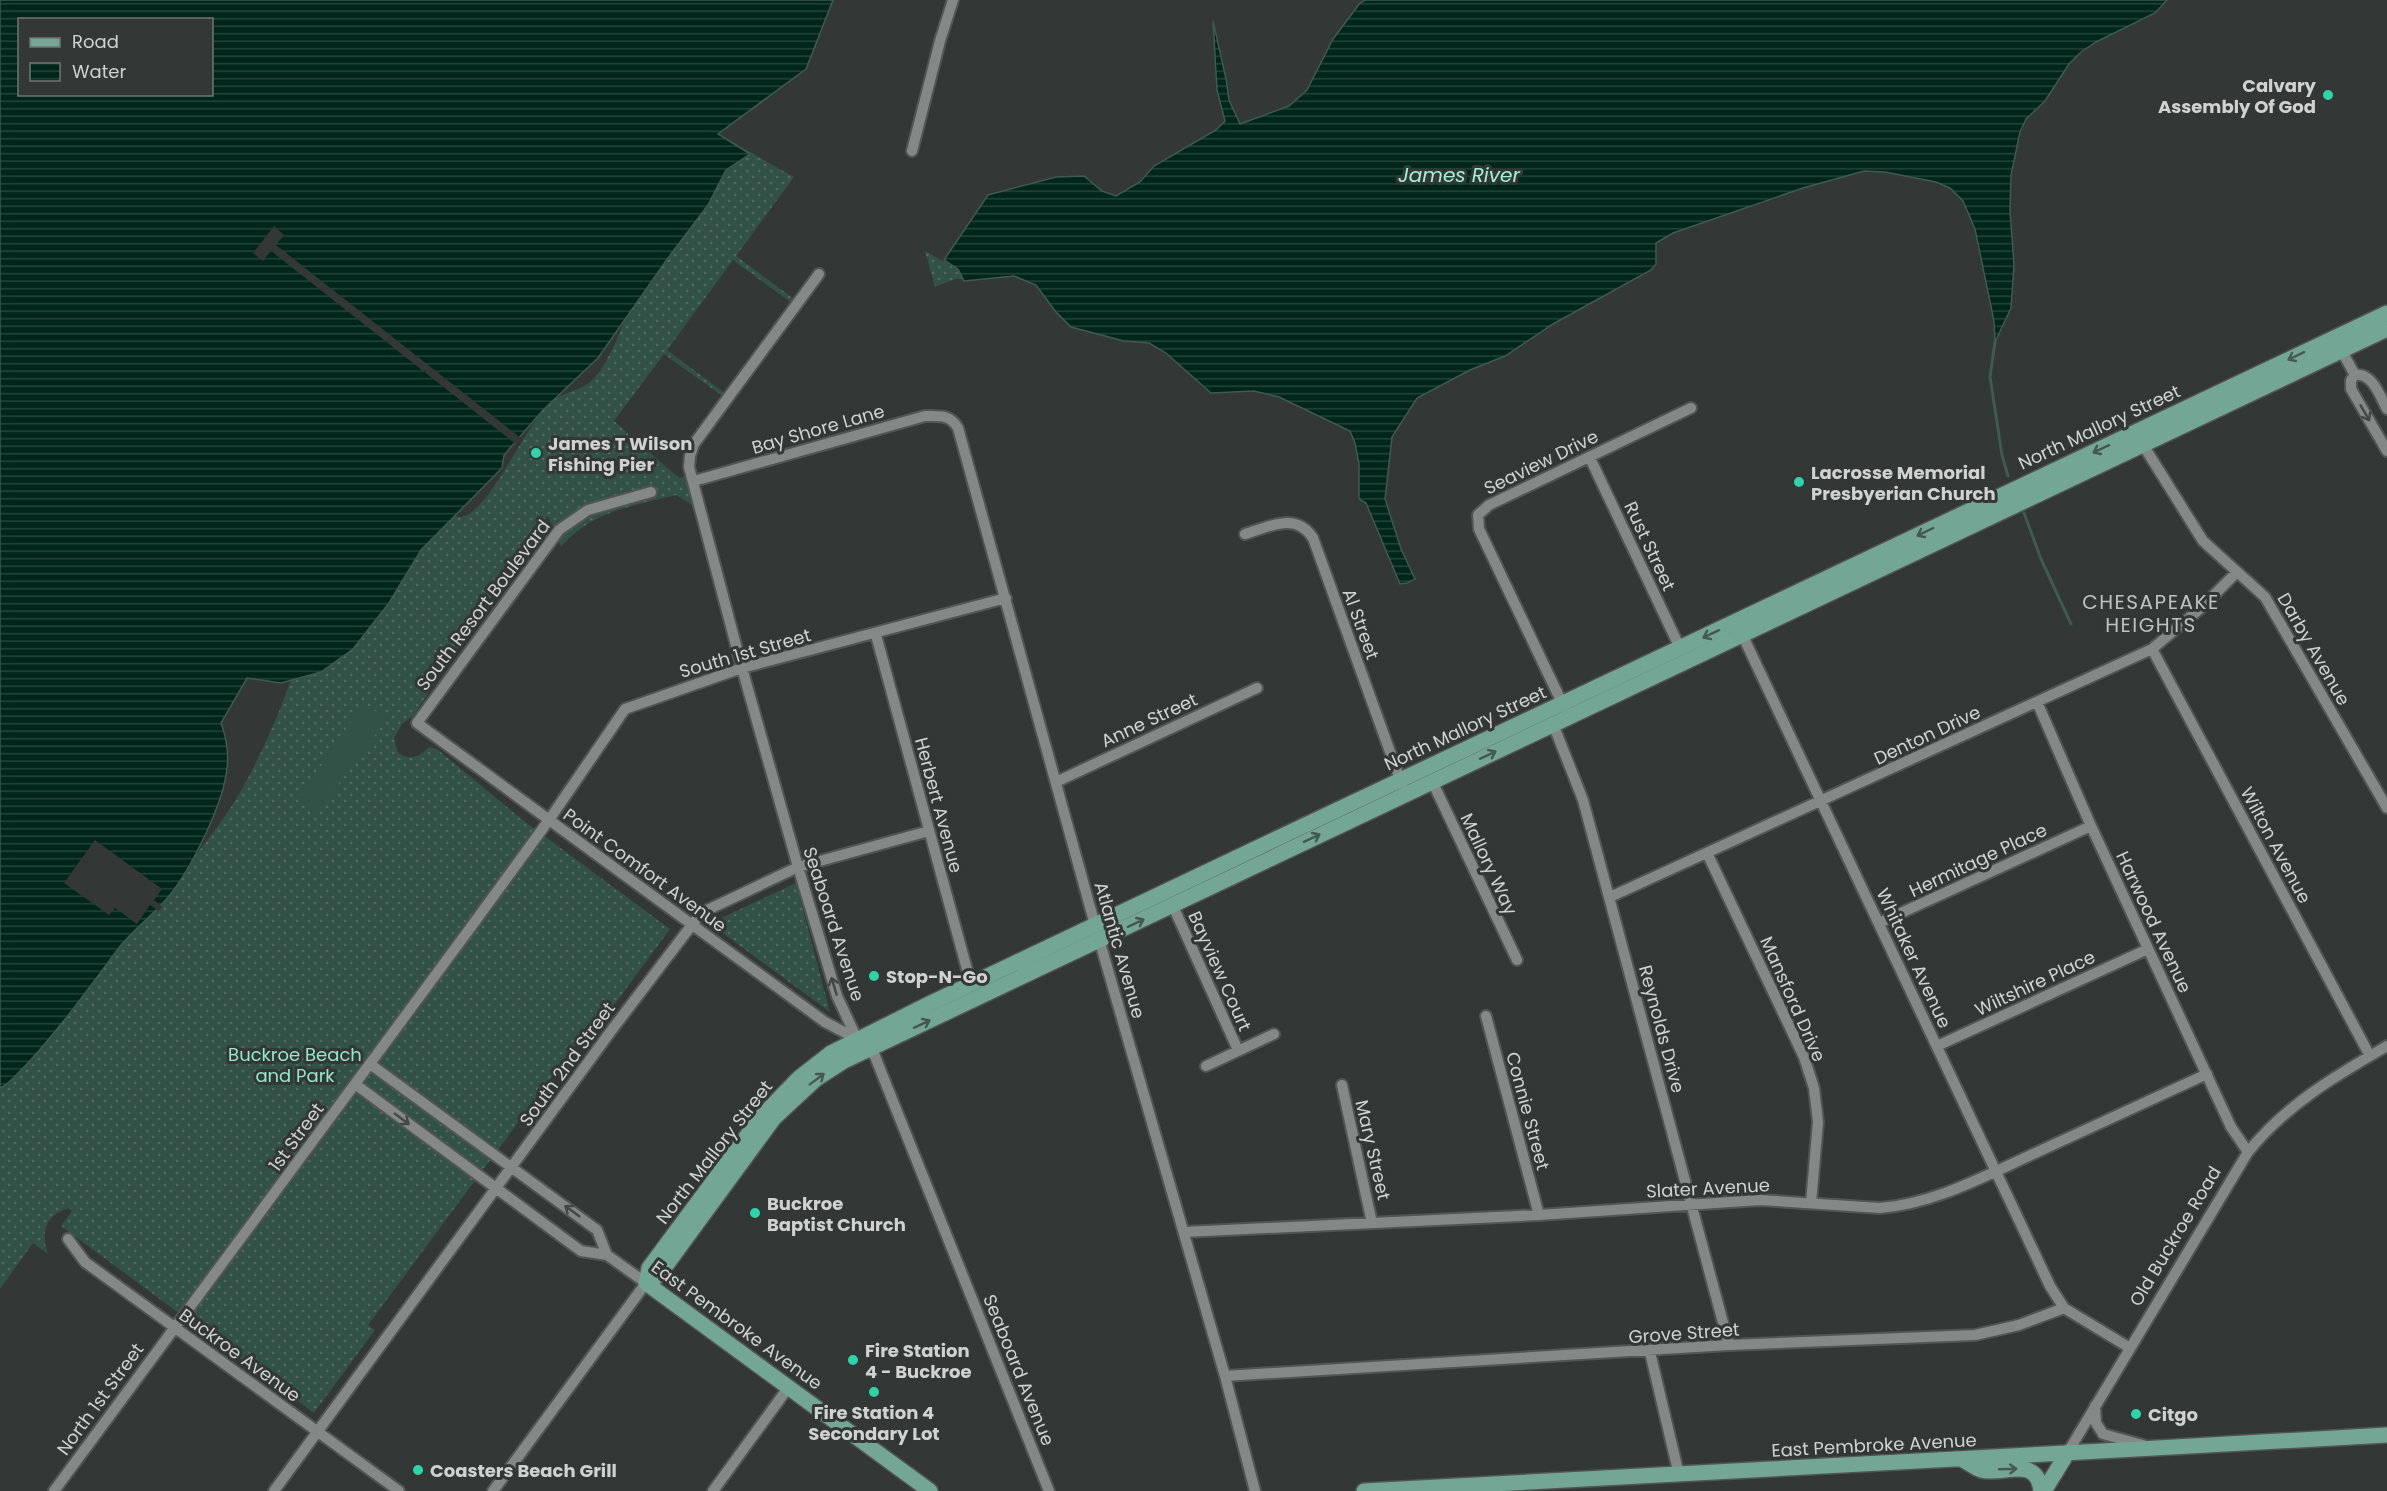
<svg xmlns="http://www.w3.org/2000/svg" width="2387" height="1491" font-family="Poppins,sans-serif">
<defs>
<pattern id="grass-dots" width="8" height="8" patternUnits="userSpaceOnUse" patternTransform="scale(1.5)"><rect width="8" height="8" fill="#335247"/><path d="M2 2h.1M6 6h.1" fill="none" stroke="#506a60" stroke-width="1.8" stroke-linecap="round"/></pattern>
<pattern id="water-rules" width="6" height="5" patternUnits="userSpaceOnUse" patternTransform="scale(1.5)"><rect width="6" height="5" fill="#00261b"/><path d="M0 2.5h6" fill="none" stroke="#24453b"/></pattern>
</defs>
<rect width="100%" height="100%" fill="#333736"/>
<path fill="url(#grass-dots)" d="M718 134 794 177 736 256 798 302 796 306 733 260 667 350 730 397 728 400 664 354 614 421 672 472 680 478 685 477 692 505 676 495C631 507 593 510 561 547L548 516 502 580 414 715 402 724 394 738 398 753C411 761 419 757 429 747L437 749 524 821 670 929 609 1012 603 1008 368 1325 375 1330 314 1413 61 1226 72 1211 69 1208C46 1214 40 1233 48 1254L33 1243 0 1289V1069C44 1021 88 973 132 925 166 888 201 853 229 810 257 768 283 705 299 658L345 651 360 642 444 511C449 513 455 517 460 517 487 516 526 425 548 405 568 386 582 396 600 371 617 346 626 315 638 288 662 236 691 185 718 134Z
M925 251 975 279H955L935 287Z
M796 883 830 1012 720 931 716 925 719 919Z"/>
<path fill="#335247" d="M364 703 387 719 318 811 298 800Z"/>
<path fill="url(#water-rules)" stroke="#3e5a52" stroke-width="1.5" fill-rule="evenodd" d="M0 0H833L806 69 718 134 750 154 726 170 708 205 668 258 598 358 543 410 504 455 502 468 421 550 389 603 353 649 321 672 281 683 247 678 221 723C226 736 229 754 227 768 224 803 191 869 169 896 153 916 130 931 115 953 87 991 59 1029 27 1064 18 1072 11 1083 0 1088ZM20 20H212V94H20Z
M1365 0H2167L2155 13 2096 42 2081 52 2069 64 2045 101 2026 119 2020 132 2011 175 2010 211 2014 265 2011 308 1995 342 1994 321 1975 229 1963 201 1950 188 1936 182 1885 172 1864 171 1803 188 1673 233 1656 243V264L1651 270 1553 324 1505 356 1470 370 1417 398 1392 437 1385 499 1401 549 1415 579 1407 583 1400 584 1366 503 1359 499V464L1355 443 1350 431 1279 397 1254 391 1211 393 1166 353 1149 343 1124 341 1071 327 1056 312 1036 285 1014 276 964 281 958 269 944 260 988 195 1056 177 1084 176 1102 191 1116 196 1140 182 1154 166 1216 130 1225 121 1217 90 1213 21 1226 79 1229 100 1240 124 1289 106 1307 90 1333 39 1360 3Z"/>
<path fill="#333736" d="M274 226 284 235 276 245 522 439 517 445 271 251 263 261 253 253Z
M95 840 162 889 154 900 163 907 158 911 150 905 137 924 115 908 109 915 64 883Z"/>
<g fill="none" stroke-linecap="round" stroke-linejoin="round">
<path stroke="#3e5a52" stroke-width="3" d="M1995 342 1990 377 2002 455 2008 476
M2024 513 2041 559 2071 624"/>
<defs>
<path id="minor" d="M912 151 940 41 953 0
M819 274 694 444 690 456 689 467 742 668 798 867 837 996 857 1039 875 1056 878 1064 1049 1491
M2339 346 2355 375
M2355 375 2351 380V389L2387 451
M2355 375C2372 372 2380 396 2387 409
M2140 440 2203 541 2265 597 2387 808
M1590 458 1680 648
M694 481 925 416C939 416 950 414 958 428L1095 925 1225 1376 1255 1491
M651 492 588 510 559 530 417 723 799 1003 825 1022 857 1039
M1245 534C1269 527 1296 511 1313 538L1402 785
M1740 630 2050 1286 2064 1308
M876 635 971 984
M2152 649 2370 1056
M2037 702 2091 826 2231 1127 2248 1152
M1565 709 1479 529 1478 515 1489 505 1691 408
M1553 724 1583 800 1729 1345
M1432 781 1517 960
M1056 782 1257 688
M1707 853 1804 1057 1814 1088 1818 1122 1811 1203
M1610 897 2152 649 2201 608 2237 572
M1173 906 1238 1050
M1879 923 2091 826
M1486 1016 1539 1215
M1937 1046 2148 949
M370 1064 597 1230 607 1255
M1206 1066 1274 1034
M355 1084 581 1251 607 1255 646 1283 493 1491
M1342 1085 1372 1223
M1184 1232 1539 1215 1760 1200 1880 1208C1933 1204 1983 1177 2031 1155 2089 1128 2148 1101 2207 1074
M68 1239 85 1262 399 1491
M1650 1352 1679 1475
M1225 1376 1729 1345 1975 1335 2019 1325 2064 1308 2130 1348
M2095 1406 2096 1423 2103 1434 2143 1445
M2068 1452 2248 1152C2286 1105 2335 1076 2387 1046
M54 1491 471 927 549 820 625 709 742 668 1006 598
M274 1491 611 1031 701 913 798 867 929 831
M713 1491 788 1388"/>
<path id="major" d="M646 1283 649 1268 761 1117 799 1078 831 1053 929 1004 1278 838 2387 313
M646 1283 659 1275 774 1118 816 1079 844 1061 2387 329
M646 1283 930 1491
M1963 1460C1969 1463 1975 1468 1981 1470 2003 1476 2037 1454 2041 1491
M1364 1491C1705 1474 2046 1454 2387 1435
M2044 1491 2068 1452"/>
</defs>
<use href="#minor" stroke="#515553" stroke-width="14"/>
<use href="#major" stroke="#515553" stroke-width="18"/>
<use href="#minor" stroke="#848887" stroke-width="10"/>
<use href="#major" stroke="#73a695" stroke-width="15"/>
</g>
<defs><path id="oneway-shaft" d="M-6 0H5M1.5-3L5.5 0L1.5 3" fill="none" stroke-width="1.6" stroke-linecap="round" stroke-linejoin="round" transform="scale(1.5)"/></defs>
<g stroke="#465852">
<use href="#oneway-shaft" transform="translate(2296 356) rotate(154)"/>
<use href="#oneway-shaft" transform="translate(2101 449) rotate(155)"/>
<use href="#oneway-shaft" transform="translate(1925 532) rotate(154)"/>
<use href="#oneway-shaft" transform="translate(1711 634) rotate(155)"/>
<use href="#oneway-shaft" transform="translate(1488 755) rotate(-25)"/>
<use href="#oneway-shaft" transform="translate(1312 838) rotate(-25)"/>
<use href="#oneway-shaft" transform="translate(1136 923) rotate(-25)"/>
<use href="#oneway-shaft" transform="translate(922 1024) rotate(-25)"/>
<use href="#oneway-shaft" transform="translate(817 1079) rotate(-37)"/>
<use href="#oneway-shaft" transform="translate(2008 1469) rotate(-2)"/>
</g>
<g stroke="#434746">
<use href="#oneway-shaft" transform="translate(2365 413) rotate(60)"/>
<use href="#oneway-shaft" transform="translate(834 986) rotate(-107)"/>
<use href="#oneway-shaft" transform="translate(402 1119) rotate(37)"/>
<use href="#oneway-shaft" transform="translate(572 1211) rotate(-144)"/>
</g>
<g fill="#2ed4aa" stroke="#333736" stroke-width="2">
<circle cx="2328" cy="95" r="6"/>
<circle cx="536" cy="453" r="6"/>
<circle cx="1799" cy="482" r="6"/>
<circle cx="874" cy="976" r="6"/>
<circle cx="755" cy="1213" r="6"/>
<circle cx="853" cy="1360" r="6"/>
<circle cx="874" cy="1392" r="6"/>
<circle cx="2136" cy="1414" r="6"/>
<circle cx="418" cy="1470" r="6"/>
</g>
<g text-anchor="middle" dominant-baseline="central" stroke-width="6" stroke-linejoin="round" paint-order="stroke">
<g font-size="18" font-weight="bold" fill="#cfd2d1" stroke="#333736" text-anchor="start">
<text x="2316" y="85" text-anchor="end">Calvary<tspan x="2316" dy="21">Assembly Of God</tspan></text>
<text x="548" y="443">James T Wilson<tspan x="548" dy="21">Fishing Pier</tspan></text>
<text x="1811" y="472">Lacrosse Memorial<tspan x="1811" dy="21">Presbyerian Church</tspan></text>
<text x="886" y="976">Stop-N-Go</text>
<text x="767" y="1203">Buckroe<tspan x="767" dy="21">Baptist Church</tspan></text>
<text x="865" y="1350">Fire Station<tspan x="865" dy="21">4 - Buckroe</tspan></text>
<text x="874" y="1412" text-anchor="middle">Fire Station 4<tspan x="874" dy="21">Secondary Lot</tspan></text>
<text x="2148" y="1414">Citgo</text>
<text x="430" y="1470">Coasters Beach Grill</text>
</g>
<g font-size="18" fill="#cfd2d1" stroke="#333736">
<text transform="translate(2099 427) rotate(-25)">North Mallory Street</text>
<text transform="translate(818 429) rotate(-16)">Bay Shore Lane</text>
<text transform="translate(1541 462) rotate(-26)">Seaview Drive</text>
<text transform="translate(1650 546) rotate(65)">Rust Street</text>
<text transform="translate(483 605) rotate(-53)">South Resort Boulevard</text>
<text transform="translate(1361 624) rotate(70)">Al Street</text>
<text transform="translate(2314 649) rotate(60)">Darby Avenue</text>
<text transform="translate(745 653) rotate(-16)">South 1st Street</text>
<text transform="translate(1149 720) rotate(-25)">Anne Street</text>
<text transform="translate(1465 728) rotate(-25)">North Mallory Street</text>
<text transform="translate(1927 735) rotate(-25)">Denton Drive</text>
<text transform="translate(939 805) rotate(75)">Herbert Avenue</text>
<text transform="translate(2276 845) rotate(62)">Wilton Avenue</text>
<text transform="translate(1978 860) rotate(-25)">Hermitage Place</text>
<text transform="translate(1489 864) rotate(65)">Mallory Way</text>
<text transform="translate(645 870) rotate(36)">Point Comfort Avenue</text>
<text transform="translate(2154 922) rotate(65)">Harwood Avenue</text>
<text transform="translate(834 924) rotate(72)">Seaboard Avenue</text>
<text transform="translate(1120 950) rotate(74)">Atlantic Avenue</text>
<text transform="translate(1914 958) rotate(65)">Whitaker Avenue</text>
<text transform="translate(1220 971) rotate(66)">Bayview Court</text>
<text transform="translate(2035 983) rotate(-25)">Wiltshire Place</text>
<text transform="translate(1793 999) rotate(66)">Mansford Drive</text>
<text transform="translate(1662 1029) rotate(75)">Reynolds Drive</text>
<text transform="translate(567 1064) rotate(-54)">South 2nd Street</text>
<text transform="translate(1528 1111) rotate(75)">Connie Street</text>
<text transform="translate(296 1137) rotate(-54)">1st Street</text>
<text transform="translate(1373 1150) rotate(77)">Mary Street</text>
<text transform="translate(714 1152) rotate(-52)">North Mallory Street</text>
<text transform="translate(1708 1188) rotate(-3)">Slater Avenue</text>
<text transform="translate(2175 1236) rotate(-59)">Old Buckroe Road</text>
<text transform="translate(737 1325) rotate(36)">East Pembroke Avenue</text>
<text transform="translate(1684 1333) rotate(-4)">Grove Street</text>
<text transform="translate(240 1355) rotate(36)">Buckroe Avenue</text>
<text transform="translate(1019 1370) rotate(68)">Seaboard Avenue</text>
<text transform="translate(100 1399) rotate(-54)">North 1st Street</text>
<text transform="translate(1874 1445) rotate(-3)">East Pembroke Avenue</text>
</g>
<g font-size="18" fill="#93e7cb" stroke="#333736">
<text x="295" y="1054">Buckroe Beach<tspan x="295" dy="21">and Park</tspan></text>
</g>
<g font-size="20" font-style="italic" fill="#9ef3d6" stroke="#333736">
<text x="1459" y="175">James River</text>
</g>
<g font-size="20" letter-spacing="1.5" fill="#bec3c1" stroke="#333736">
<text x="2151" y="602">CHESAPEAKE<tspan x="2151" dy="23">HEIGHTS</tspan></text>
</g>
</g>
<rect x="18" y="18" width="195" height="78" fill="#333736" stroke="#717574" stroke-width="1.5"/>
<rect x="30" y="38" width="30" height="9" fill="#73a695" stroke="#717574" stroke-width="1.5"/>
<text x="72" y="48" font-size="18" fill="#cfd2d1">Road</text>
<rect x="30" y="63" width="30" height="18" fill="url(#water-rules)" stroke="#717574" stroke-width="1.5"/>
<text x="72" y="78" font-size="18" fill="#cfd2d1">Water</text>
</svg>
